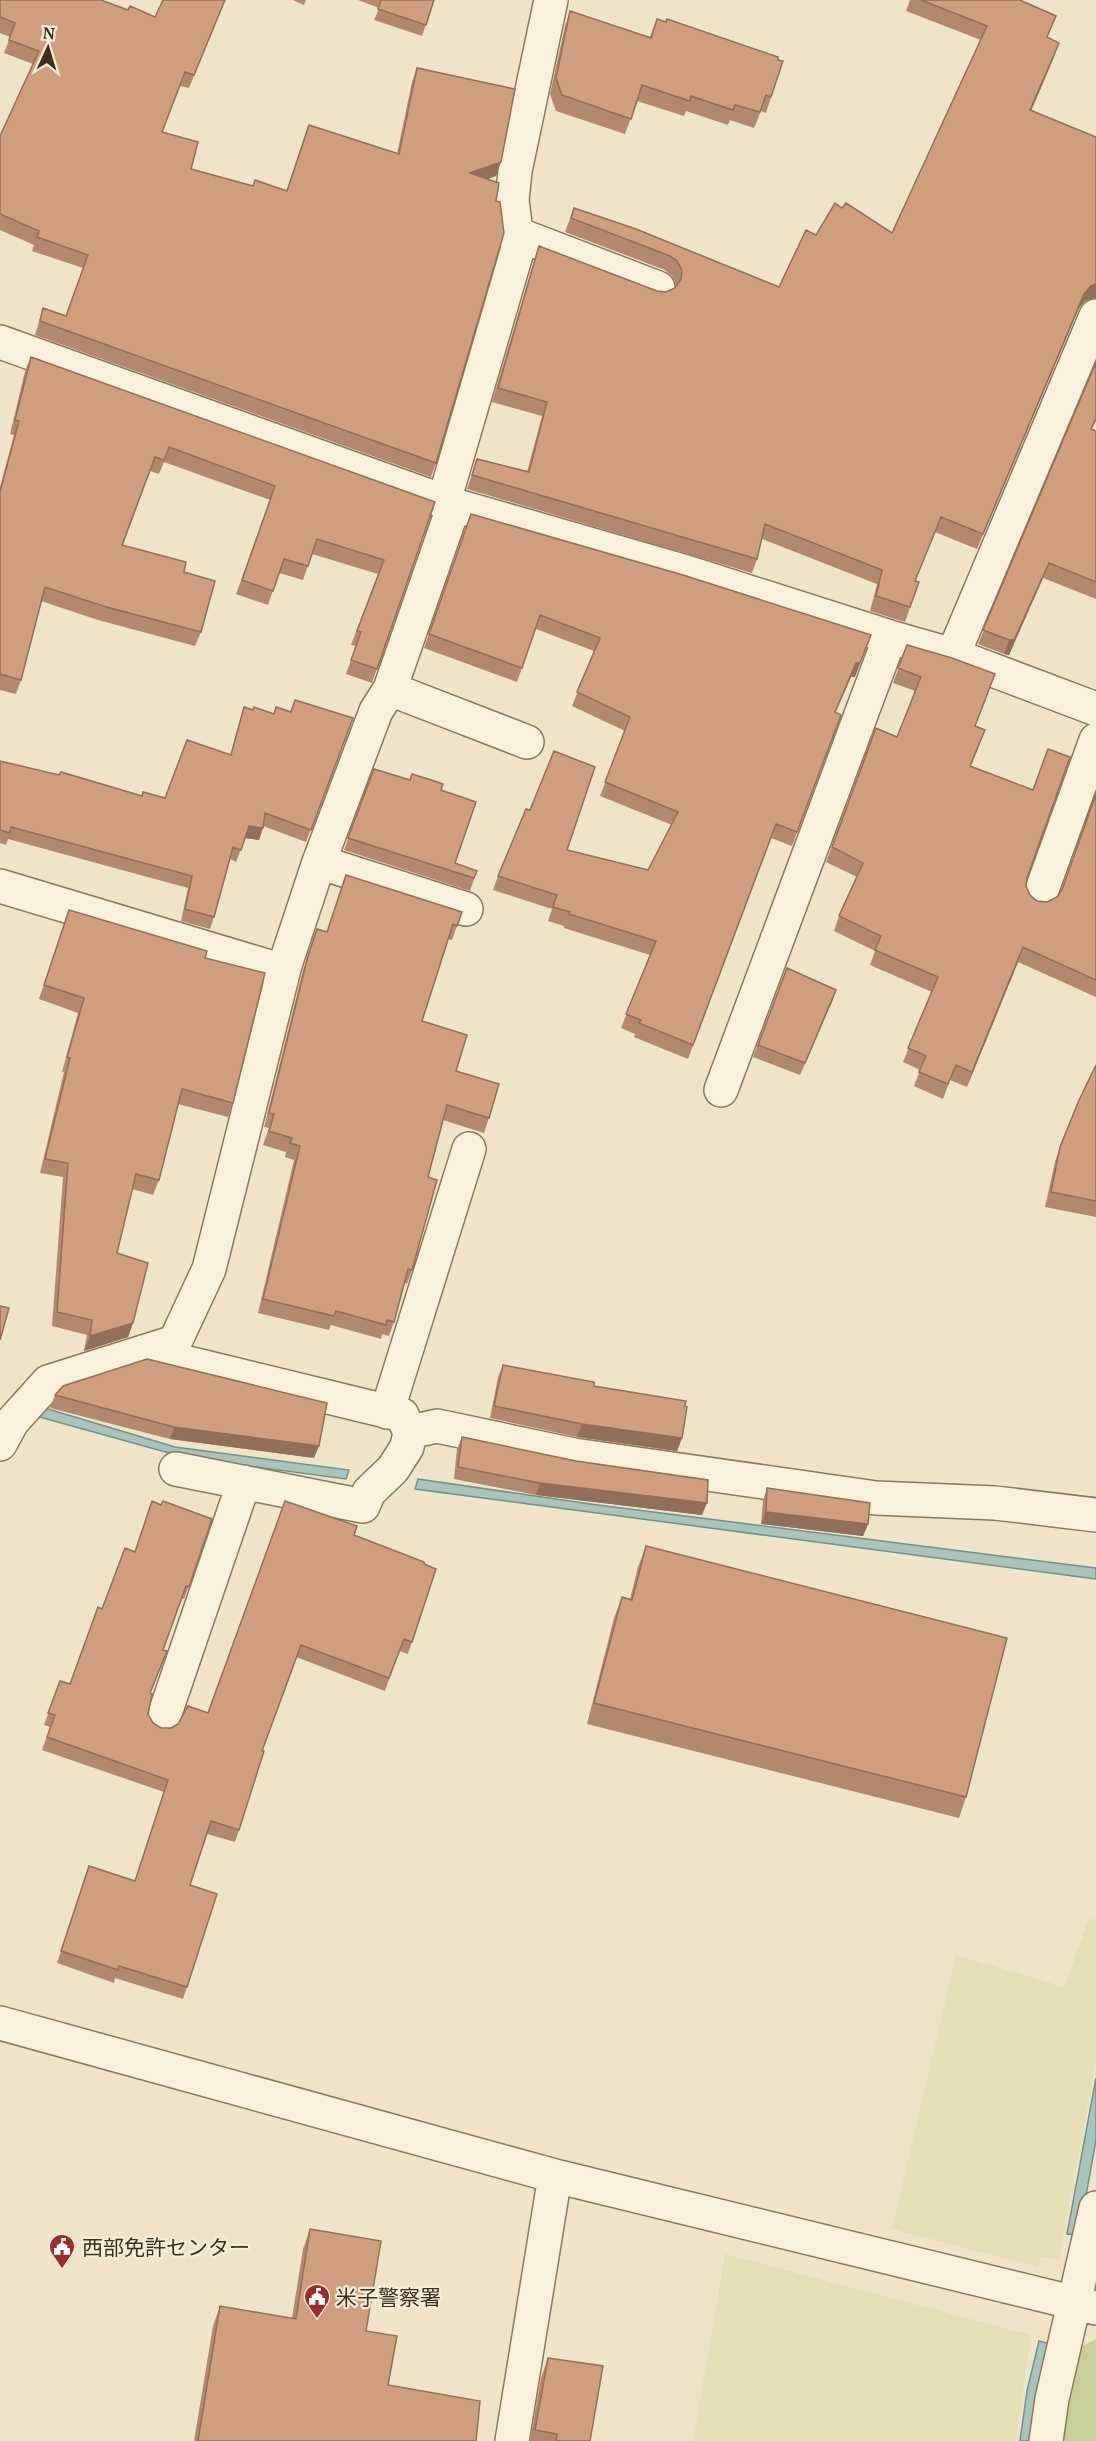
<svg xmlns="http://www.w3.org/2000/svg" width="1096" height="2441" font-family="'PT Serif','Noto Sans JP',serif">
<rect width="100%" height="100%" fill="#f0e4c8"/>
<path fill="#e6deb5" d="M1089 1918 1096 1921V2062L1059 2260 1041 2257 1038 2267 892 2229 956 1955 1064 1987Z
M725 2254 1031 2335 1016 2441H693Z"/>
<path fill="#c9cf9b" d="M1096 2339V2441H1061L1067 2402 1082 2346Z"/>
<path fill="#a9c4bc" stroke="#6f938a" stroke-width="1.5" d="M38 1406 175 1447 349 1470 346 1479 187 1458 36 1416Z
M418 1479 590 1504 1096 1568V1579L415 1489Z
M1096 2078V2140L1079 2235 1067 2234Z
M1039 2341 1054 2345 1034 2441H1020L1027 2391Z"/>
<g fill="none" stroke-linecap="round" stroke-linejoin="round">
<defs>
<path id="minor" d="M517 234 658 288
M0 342 454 505 683 571 890 637 953 655 1096 709
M444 501 518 248 512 200 515 171 551 0
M953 655 1096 316
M390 689 527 742
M319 862 466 909
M0 886 283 971
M1039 898 1096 740
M721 1090 890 637
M143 1352 402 1415 410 1432 407 1447 393 1469 369 1492 363 1506 176 1469
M387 1412 469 1149
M410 1432 437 1426 574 1455 876 1498 995 1503 1096 1515
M0 1444 12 1422 48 1382 175 1342 209 1269 285 965 319 862 376 711 390 689 454 505
M162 1722 244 1482
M0 2023 555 2176 1096 2308
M512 2441 555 2176
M1046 2441 1052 2399 1096 2208"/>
</defs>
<use href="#minor" stroke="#8d765c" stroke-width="36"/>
<use href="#minor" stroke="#faf1dc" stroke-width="33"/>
</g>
<path fill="#b2896c" d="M0 0 128 10 155 17 225 0 189 88 180 86 162 132 191 169 253 186 287 191 397 154 412 82 417 68 496 176 487 179 436 463 431 477 35 335 43 308 66 316 83 268 32 251 34 245 0 230V136L33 64 4 53 10 37 0 33Z
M293 0H306L304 5Z
M358 0H434L422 36 374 20 379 8Z
M910 0H1020L1048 37 1054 57 1031 111 1096 137V298H1093L1085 301 1079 308 977 549 935 532 915 581 919 582 905 622 870 611 877 584 762 539 757 559 752 573 467 489 477 459 527 472 542 416 492 402 534 261 539 246 657 291 666 292 675 288 676 286 672 276 665 270 565 232 574 208 779 287 816 235 842 208 892 233 981 40 906 11Z
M570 11 650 37 657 19 771 97 766 113 761 111 754 128 730 120 728 125 686 111 684 116 637 101 625 134 556 111 550 94 565 26Z
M31 357 435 502 372 683 346 674 356 646 351 645 378 574 312 554 303 580 279 573 268 605 236 594 270 500 164 462 159 474 150 471 123 545 184 572 201 632 195 646 98 620 41 601 21 680 16 694 0 690V487L14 435 10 434 25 371Z
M1096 362V421L1092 429 1096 431V599L1043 578 1009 655 1004 654 978 644Z
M471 514 855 677H851L835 712 841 715 792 846 771 838 688 1059 634 1037 635 1034 621 1028 650 955 564 928V926L548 921 552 909 493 890 498 876 567 850 648 870 672 825 600 796 625 731 572 706 594 651 536 629 517 682 424 648Z
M907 645 975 726 985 730 971 766 1027 878 1026 886 1030 895 1037 901 1047 902 1057 897 1062 890 1096 793V997L1018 962 967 1087 950 1080 943 1099 914 1086 920 1070 903 1062 932 992 870 965 875 951 834 931 839 916 857 877 826 862 876 728 897 737 915 691 893 683Z
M295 700 353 718 306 842 263 826 259 840 245 838 236 862 230 859 214 917 210 929 181 921 188 888 8 839 6 845 0 843V761L142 796 165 798 230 755 244 707 274 714 290 712Z
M374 769 410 780 412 774 441 790 455 863 477 871 470 891 344 850Z
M462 912 452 940 448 939 422 1021 489 1118 484 1133 443 1120 428 1177 412 1270 407 1284 405 1283 394 1322 389 1336 382 1334 381 1339 331 1325 329 1330 258 1313 294 1160 285 1157 286 1152 263 1145 269 1128 264 1127 303 970 317 929 326 932Z
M64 925 205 958 233 1103 228 1117 178 1104 159 1180 153 1195 132 1189 117 1253 133 1323 128 1337 84 1351 87 1335 52 1326 63 1177 40 1173 64 1072H62L78 1013 39 999Z
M787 968 836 990 800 1075 753 1057Z
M1096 1065V1217L1045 1207 1055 1162 1060 1147Z
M503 1365 594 1386 682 1438 677 1451 577 1437 490 1418 498 1377Z
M55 1395 314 1458 170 1439 50 1408Z
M462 1437 702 1515 536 1495 454 1479 457 1449Z
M767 1488 868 1524 863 1536 761 1524 763 1501Z
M161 1505 212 1519 184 1599 181 1598 163 1650 150 1693 148 1714 153 1723 161 1728H171L208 1713 354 1535 412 1642 408 1654 399 1651 385 1691 296 1657 262 1751 239 1830 235 1842 207 1834 190 1885 187 1987 183 1999 115 1978 114 1983 57 1963 85 1878 135 1881 164 1792 42 1750 50 1727 44 1725 60 1681 70 1684 102 1609Z
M646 1546 966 1797 959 1818 587 1724 614 1618 622 1597 630 1599 638 1567Z
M310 2229 366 2331 388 2385 476 2441H194L213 2326 220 2306 292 2318 303 2249Z
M548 2358 590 2441H530L541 2378Z"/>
<path fill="#916f58" d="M1059 43 1054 57 1025 125 1030 110Z
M501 162 496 176 465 187 470 173Z
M1096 284V298H1093L1085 301 1079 308 977 549 1084 294 1091 286Z
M1049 563 1043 578 1009 655 1004 654 1009 640Z
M871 635 855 677H851L830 726 856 663Z
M249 826 263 828 259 840 245 838Z
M1023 947 1018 962 967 1087 972 1072Z
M836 990 832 1002 800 1075 805 1063Z
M133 1323 128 1337 84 1351 90 1336Z
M582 1424 682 1438 677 1451 577 1437Z
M174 1427 319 1446 314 1458 170 1439Z
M540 1483 707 1503 702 1515 536 1495Z
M766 1512 868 1524 863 1536 761 1524Z"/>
<path fill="#cf9f7d" stroke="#916f58" stroke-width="1.5" d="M0 0H101L128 10 130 6 155 17 163 0H225L194 75 185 72 162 132 198 142 191 169 253 186 255 180 287 191 309 125 399 154 417 68 515 89 501 162 470 173 499 183 496 201 500 202 504 233 436 463 40 321 43 308 66 316 88 255 37 237 39 231 0 214V136L39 51 9 40 15 23 0 17Z
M381 0H434L426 25 378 9Z
M921 0H1020L1056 16 1047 37 1059 43 1030 110 1096 137V284L1091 286 1084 294 983 534 941 517 915 581 919 582 910 607 876 596 882 570 765 524 757 559 472 475 477 459 529 472 547 402 498 388 539 246 657 291 666 292 675 288 681 279 682 270 677 261 670 256 571 218 574 208 636 229 779 287 806 230 816 235 835 203 842 208 846 203 892 233 987 26Z
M570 11 651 38 657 19 666 22 667 19 778 57V60L783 61 771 97 766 95 760 112 735 105 733 110 691 96 690 101 642 85 631 119 562 95 556 78Z
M31 357 435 502 377 669 351 660 361 632 357 631 384 560 317 539 308 566 284 559 273 591 242 580 275 486 169 447 164 460 155 457 122 545 186 562 184 572 215 581 201 632 103 606 45 587 21 680 0 674V492L19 421 15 420Z
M1096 362V418L1091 429 1096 431V582L1049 563 1014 640H1009L983 630Z
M471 514 683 575 871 635 860 663H856L835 712 841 715 797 832 776 824 693 1045 639 1023 641 1020 626 1014 656 941 569 914 570 912 553 907 557 895 498 876 526 809 530 810 554 751 595 767 567 850 648 870 678 812 605 782 630 717 577 692 600 638 540 615 522 668 429 634Z
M907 645 952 658 995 674 975 726 985 730 970 766 1033 790 1048 749 1070 757 1027 878 1026 886 1030 895 1037 901 1047 902 1057 897 1062 890 1096 794V980L1023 947 972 1072 956 1065 948 1084 919 1072 926 1056 908 1048 938 977 875 950 881 936 839 916 863 863 832 847 876 728 897 737 921 677 898 668Z
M295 700 353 718 311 830 265 813 263 828 249 826 241 850 233 847 214 917 185 909 192 876 11 827 10 833 0 830V761L59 775 61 772 142 796 143 792 165 798 187 740 231 755 244 707 253 710 254 707 274 714 276 707 291 712Z
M374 769 410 780 412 774 428 779 443 784 441 790 476 802 455 863 477 871 474 878 348 838Z
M346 875 462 912 457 926 453 924 422 1021 467 1035 456 1071 499 1084 489 1118 447 1105 428 1177 437 1180 412 1270 408 1269 394 1322 387 1320 386 1325 336 1311 334 1316 263 1299 300 1146 290 1143 292 1138 269 1131 274 1114 269 1113 308 956 317 929 327 932Z
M69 910 207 951 205 958 265 973 233 1103 182 1089 159 1180 136 1174 117 1253 148 1263 133 1323 90 1336 92 1320 57 1312 68 1163 45 1159 70 1058 67 1057 84 998 44 985Z
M787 968 836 990 805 1063 758 1045Z
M1096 1065V1201L1051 1192 1060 1147 1079 1100Z
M0 1306 9 1308 0 1340Z
M147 1359 327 1403 319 1446 174 1427 55 1395 63 1386Z
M503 1365 594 1382V1386L686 1401 685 1406 687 1407 682 1438 582 1424 494 1406Z
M462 1437 576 1461 708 1480 707 1503 540 1483 458 1467Z
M767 1488 870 1503 868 1524 766 1512Z
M152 1501 161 1505 163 1501 212 1519 189 1587 186 1586 163 1650 167 1651 150 1693 152 1694 148 1714 153 1723 161 1728H171L178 1724 188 1706 208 1713 285 1501 357 1526 354 1535 424 1562V1564L436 1569 412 1642 404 1639 389 1678 301 1645 262 1751H264L239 1830 211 1821 190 1885 217 1894 187 1987 119 1966 118 1970 61 1951 89 1866 135 1881 168 1780 47 1737 55 1715 48 1713 60 1681 70 1684 98 1607 102 1609 125 1548 135 1552Z
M646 1546 1007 1638 966 1797 594 1703 622 1597 632 1600Z
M310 2229 381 2241 366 2331 397 2336 388 2385 480 2401 476 2441H198L220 2306 296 2319Z
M548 2358 603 2366 590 2441H556L557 2434 535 2430Z"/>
<defs>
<symbol id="civic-pin" viewBox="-11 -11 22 30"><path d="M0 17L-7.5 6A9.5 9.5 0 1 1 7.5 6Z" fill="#9e2a2b" stroke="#f7eed8"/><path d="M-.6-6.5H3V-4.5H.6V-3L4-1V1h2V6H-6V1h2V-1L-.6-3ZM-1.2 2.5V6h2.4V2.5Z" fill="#fff"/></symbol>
</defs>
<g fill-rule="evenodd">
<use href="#civic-pin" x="47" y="2232" width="30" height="40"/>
<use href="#civic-pin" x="302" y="2282" width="30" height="40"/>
</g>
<g text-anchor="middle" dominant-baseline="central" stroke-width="4.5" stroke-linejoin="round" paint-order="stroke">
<g font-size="21" fill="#3d2e20" stroke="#f7eed8" text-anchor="start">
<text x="82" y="2247">西部免許センター</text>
<text x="336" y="2297">米子警察署</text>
</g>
</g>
<g transform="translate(48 48) rotate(4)" stroke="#f7eed8" stroke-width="4.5" paint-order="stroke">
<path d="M0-4.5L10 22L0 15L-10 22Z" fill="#3d2e20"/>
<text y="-9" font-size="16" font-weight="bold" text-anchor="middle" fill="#3d2e20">N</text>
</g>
</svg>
